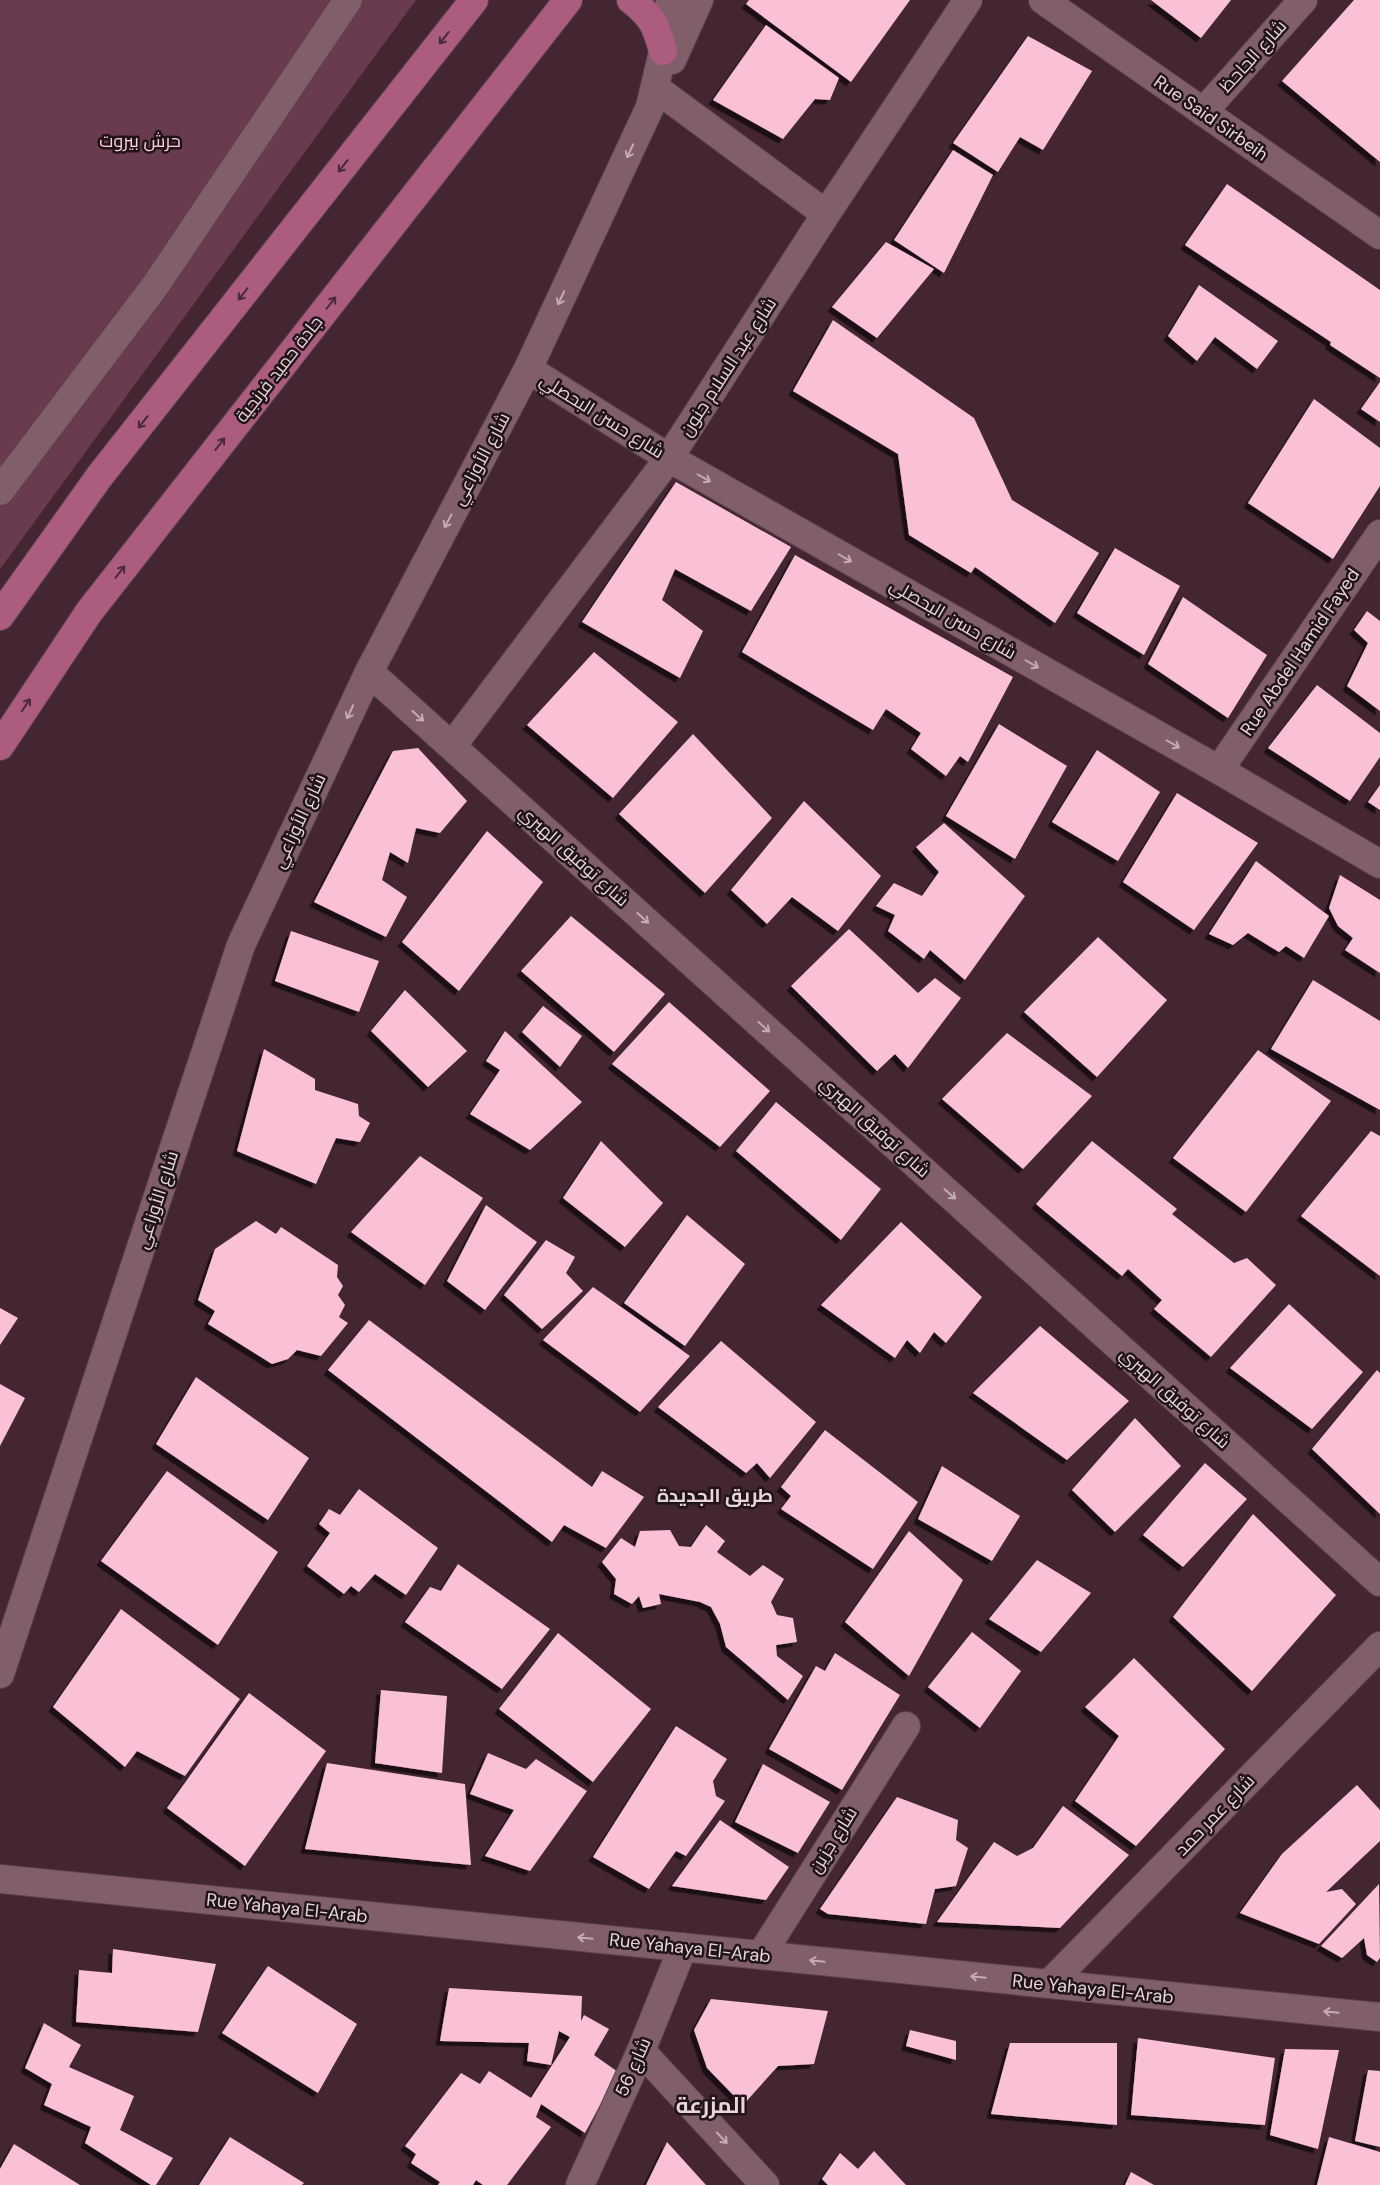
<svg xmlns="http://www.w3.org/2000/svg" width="1380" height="2185" font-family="'DM Sans',Cairo,sans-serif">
<defs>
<filter id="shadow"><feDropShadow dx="-4.5" dy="4.5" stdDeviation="0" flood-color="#0009"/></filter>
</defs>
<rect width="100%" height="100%" fill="#432632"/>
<path fill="#6a3a4e" d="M0 0H416L0 569Z"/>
<path fill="#fac0d6" filter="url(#shadow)" d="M749 0H910L851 82 746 4Z
M1151 0H1231L1201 38Z
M1354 0H1380V162L1282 81Z
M766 25 839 78 830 100 815 99 783 139 713 100Z
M1028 36 1092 71 1043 150 1020 137 998 172 953 143Z
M953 150 993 175 944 273 894 240Z
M1227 184 1380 290V378L1330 345 1331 342 1185 245Z
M886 242 934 269 877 338 832 307Z
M1199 285 1278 341 1257 369 1215 337 1197 361 1168 336Z
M833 320 974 418 1012 500 1099 553 1055 623 975 567 971 573 909 535 898 454 793 391Z
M1380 382V422L1361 409Z
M1314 399 1380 448V486L1333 559 1248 503Z
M676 482 791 547 751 611 675 569 662 600 703 631 680 678 582 622Z
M1115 548 1180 586 1144 655 1077 613Z
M795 555 1013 677 968 762 960 756 946 776 911 749 921 733 886 709 873 730 742 652Z
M1183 597 1267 655 1228 718 1148 664Z
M1367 611 1380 621V711L1347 686 1368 643 1354 630Z
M594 652 678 722 613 798 527 725Z
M1317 685 1380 733V757L1350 801 1268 748Z
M999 724 1067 766 1015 859 946 816Z
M693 734 772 818 705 893 619 814Z
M418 748 467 801 440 833 416 828 408 863 390 852 382 880 407 897 386 937 314 902 393 751Z
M1097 750 1160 792 1118 861 1052 822Z
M1380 785V810L1368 802Z
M1177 793 1258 843 1194 930 1123 882Z
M804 801 881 876 838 931 792 897 767 924 731 890Z
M944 823 1025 896 965 980 930 950 924 959 888 931 895 915 876 906 894 883 922 896 939 872 916 847Z
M487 831 543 882 459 991 402 942Z
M1256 861 1329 916 1304 958 1286 946 1279 952 1248 933 1233 945 1209 934Z
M1340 875 1380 900V973L1345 950 1353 938 1338 926 1329 908Z
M571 916 665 994 614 1052 521 971Z
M849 929 918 993 935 978 961 998 908 1068 895 1054 877 1071 791 986Z
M291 931 379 961 359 1012 275 981Z
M1098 937 1167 1000 1097 1077 1024 1012Z
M1313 980 1380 1021V1110L1271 1049Z
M405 990 467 1051 428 1087 371 1031Z
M669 1002 770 1091 720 1147 612 1064Z
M543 1006 582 1036 560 1067 522 1032Z
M505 1031 582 1102 530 1150 470 1114 500 1070 486 1061Z
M1007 1033 1092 1096 1023 1169 942 1099Z
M264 1049 315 1079V1090L358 1104 359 1116 370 1123 360 1142 336 1138 316 1184 237 1151Z
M1258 1050 1331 1101 1246 1212 1173 1158Z
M776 1102 881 1189 841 1240 736 1151Z
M1371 1131 1380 1136V1276L1301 1216Z
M601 1141 663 1203 625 1247 563 1198Z
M1092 1141 1177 1209 1172 1214 1234 1263 1247 1258 1276 1285 1211 1357 1154 1309 1162 1300 1128 1269 1122 1276 1036 1204Z
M420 1156 483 1198 425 1285 351 1232Z
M486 1205 537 1242 485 1310 447 1281Z
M687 1215 745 1264 685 1346 624 1303Z
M256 1221 276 1234 281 1227 338 1265 337 1277 343 1286 338 1295 345 1305 339 1317 348 1323 321 1356 297 1350 288 1359 272 1364 208 1324 215 1311 198 1300 215 1249Z
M901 1222 982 1297 946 1343 934 1332 920 1353 907 1340 895 1358 821 1305Z
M546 1240 575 1257 566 1273 583 1291 542 1329 504 1295Z
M593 1287 690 1356 640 1412 543 1340Z
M1289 1304 1363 1372 1312 1429 1230 1368Z
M0 1308 18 1318 0 1345Z
M369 1320 592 1487 602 1471 644 1497 606 1548 564 1525 552 1542 328 1370Z
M1040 1326 1129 1401 1067 1460 973 1393Z
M721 1341 816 1422 770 1478 757 1463 746 1473 658 1407Z
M1377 1370 1380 1373V1514L1312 1449Z
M196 1377 309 1458 268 1520 156 1444Z
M0 1384 25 1398 0 1446Z
M1135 1418 1181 1466 1115 1532 1072 1490Z
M825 1430 918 1502 873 1569 781 1509 791 1496 781 1487Z
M1205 1463 1247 1499 1183 1567 1143 1535Z
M942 1466 1020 1516 992 1561 918 1519Z
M167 1471 278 1552 218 1645 101 1561Z
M359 1489 438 1548 406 1595 375 1574 359 1592 351 1586 344 1594 307 1566 330 1533 319 1524 329 1509 340 1515Z
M1253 1514 1336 1595 1252 1691 1173 1617Z
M706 1525 725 1541 717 1552 750 1576 763 1565 784 1579 771 1602 777 1615 793 1618 797 1642 776 1645 777 1656 803 1676 788 1700 726 1647 720 1624 711 1607 700 1602 659 1594 661 1604 643 1608 639 1596 632 1604 614 1594 616 1579 602 1562 621 1538 635 1547 640 1531 670 1530 679 1546 691 1547Z
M909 1531 963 1580 909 1676 845 1622Z
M1037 1560 1091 1593 1041 1652 989 1619Z
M458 1564 550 1629 502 1689 405 1622 430 1587 441 1591Z
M121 1609 240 1699 185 1776 137 1751 125 1767 53 1707Z
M972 1632 1021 1671 980 1728 928 1687Z
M558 1633 651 1709 593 1782 499 1709Z
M835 1653 900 1695 842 1790 769 1749 816 1666 825 1671Z
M1134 1658 1225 1749 1136 1846 1075 1801 1119 1736 1085 1707Z
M381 1690 447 1696 442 1773 375 1763Z
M249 1693 326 1751 245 1866 167 1808Z
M676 1726 727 1759 713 1781 716 1796 725 1801 686 1856 676 1851 649 1889 593 1857Z
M488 1753 526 1769 536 1759 587 1791 530 1871 485 1856 514 1810 470 1794Z
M327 1763 465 1784 471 1865 305 1849Z
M763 1764 830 1802 798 1853 735 1822Z
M1357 1785 1380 1810V1841L1326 1892 1342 1889 1356 1904 1319 1944 1240 1913 1282 1854Z
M897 1797 958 1820 956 1840 968 1848 956 1886 935 1889 926 1924 828 1914 820 1909Z
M1063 1806 1129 1855 1060 1928 937 1922 994 1842 1017 1856 1033 1848Z
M720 1820 789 1867 766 1900 672 1886Z
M1379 1884 1380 1958 1377 1962 1367 1955 1364 1938 1342 1958 1321 1946Z
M113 1949 216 1964 198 2032 76 2022 79 1970 112 1973Z
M268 1966 357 2024 318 2093 222 2033Z
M449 1988 582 1996 581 2021 584 2015 609 2029 594 2055 618 2072 585 2133 541 2104 536 2117 551 2127 507 2185H483L476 2180 473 2185H438L440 2182 411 2163 416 2154 405 2146 461 2073 480 2084 489 2071 531 2098 570 2037 559 2031 551 2065 527 2061 529 2043 440 2041Z
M711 1999 828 2011 814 2064 778 2066 743 2105 707 2068 694 2030Z
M44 2023 81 2045 69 2067 134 2096 120 2130 173 2158 156 2185H151L85 2143 91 2127 44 2105 52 2084 25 2068Z
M910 2030 956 2041V2060L906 2046Z
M1138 2038 1275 2058 1265 2125 1131 2115Z
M1010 2043H1117V2125L991 2114Z
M1285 2049 1339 2050 1318 2149 1270 2135Z
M1368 2070 1380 2071V2147L1355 2141Z
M230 2137 304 2183 302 2185H199Z
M1329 2137 1380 2152V2185H1317Z
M667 2142 706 2185H646Z
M14 2144 80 2185H0V2169Z
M874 2151 906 2185H828L822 2179 840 2153 858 2169Z
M1131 2172 1154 2185H1125Z"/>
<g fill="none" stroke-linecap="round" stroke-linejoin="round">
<defs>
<path id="minor" d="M1043 0 1380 235
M672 60 699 0
M658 90 826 214
M1203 112 1303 0
M528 369 669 458 1219 770 1380 864
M0 491 155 286 348 0
M369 672 1380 1582
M452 746 669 458 826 214 968 0
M1219 770 1380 534
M0 1674 241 945 369 672 528 369 650 107 667 35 670 0
M0 1879 1380 2017
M761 1955 906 1726
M1049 1984 1380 1646
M641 2051 765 2185
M580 2185 641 2051 683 1947"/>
<path id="major" d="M631 0C653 17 656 26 663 51
M0 616 99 477 474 0
M0 746 89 612 568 0"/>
</defs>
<use href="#minor" stroke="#5a424c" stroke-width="30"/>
<use href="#major" stroke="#5a424c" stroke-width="30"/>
<use href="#minor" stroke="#805f6b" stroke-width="28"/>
<use href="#major" stroke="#ac5d7f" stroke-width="28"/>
</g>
<defs><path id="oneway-shaft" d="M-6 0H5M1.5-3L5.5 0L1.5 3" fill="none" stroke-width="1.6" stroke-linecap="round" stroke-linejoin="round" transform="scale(1.25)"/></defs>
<g stroke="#4b2a38">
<use href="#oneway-shaft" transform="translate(444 38) rotate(128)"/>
<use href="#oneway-shaft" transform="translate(343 166) rotate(128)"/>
<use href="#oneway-shaft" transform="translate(243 294) rotate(128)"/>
<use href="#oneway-shaft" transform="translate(331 303) rotate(-52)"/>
<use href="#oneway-shaft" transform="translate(143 422) rotate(128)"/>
<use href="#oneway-shaft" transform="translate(220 444) rotate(-52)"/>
<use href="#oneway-shaft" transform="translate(120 572) rotate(-52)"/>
<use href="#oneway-shaft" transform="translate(26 705) rotate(-56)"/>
</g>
<g stroke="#c4abb4">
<use href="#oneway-shaft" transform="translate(630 151) rotate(115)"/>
<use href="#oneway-shaft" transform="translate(561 298) rotate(115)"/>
<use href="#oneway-shaft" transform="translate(704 478) rotate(30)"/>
<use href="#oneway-shaft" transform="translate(448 521) rotate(118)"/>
<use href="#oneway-shaft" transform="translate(845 558) rotate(30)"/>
<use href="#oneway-shaft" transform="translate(1032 664) rotate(30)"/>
<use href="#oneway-shaft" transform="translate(350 712) rotate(115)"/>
<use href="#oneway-shaft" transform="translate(418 716) rotate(42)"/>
<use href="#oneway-shaft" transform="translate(1173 744) rotate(30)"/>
<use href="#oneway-shaft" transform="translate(643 918) rotate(42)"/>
<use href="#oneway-shaft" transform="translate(764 1027) rotate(42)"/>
<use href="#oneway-shaft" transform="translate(950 1194) rotate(42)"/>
<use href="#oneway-shaft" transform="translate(585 1938) rotate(-174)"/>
<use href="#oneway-shaft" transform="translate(817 1961) rotate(-174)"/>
<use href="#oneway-shaft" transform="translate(978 1977) rotate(-174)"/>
<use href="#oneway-shaft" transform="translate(1331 2012) rotate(-174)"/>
<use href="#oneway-shaft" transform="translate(722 2138) rotate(47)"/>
</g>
<g text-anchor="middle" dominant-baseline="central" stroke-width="5" stroke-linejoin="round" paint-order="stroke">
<g font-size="18" fill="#e8d4db" stroke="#211419">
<text transform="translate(1253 56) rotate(-48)">شارع الجاحظ</text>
<text transform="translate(1211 118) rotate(35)">Rue Said Sirbeih</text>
<text transform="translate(728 367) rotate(-57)">شارع عبد السلام جنون</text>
<text transform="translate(279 369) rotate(-52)">جادة حميد فرنجية</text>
<text transform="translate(602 416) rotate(32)">شارع حسن البحصلي</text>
<text transform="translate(481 459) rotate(-62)">شارع الأوزاعي</text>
<text transform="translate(953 619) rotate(30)">شارع حسن البحصلي</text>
<text transform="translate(1300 652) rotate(-56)">Rue Abdel Hamid Fayed</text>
<text transform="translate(299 821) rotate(-65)">شارع الأوزاعي</text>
<text transform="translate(574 856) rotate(42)">شارع توفيق الهبري</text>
<text transform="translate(875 1127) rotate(42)">شارع توفيق الهبري</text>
<text transform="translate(157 1200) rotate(-72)">شارع الأوزاعي</text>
<text transform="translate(1175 1398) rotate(42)">شارع توفيق الهبري</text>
<text transform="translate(1215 1815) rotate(-46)">شارع عمر حمد</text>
<text transform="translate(833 1840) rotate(-58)">شارع جزين</text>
<text transform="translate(287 1908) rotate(6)">Rue Yahaya El-Arab</text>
<text transform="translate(690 1948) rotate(6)">Rue Yahaya El-Arab</text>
<text transform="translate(1093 1989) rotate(6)">Rue Yahaya El-Arab</text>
<text transform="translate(633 2067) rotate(-66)">شارع 56</text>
</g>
<g font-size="18" fill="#fecddf" stroke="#211419">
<text x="140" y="141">حرش بيروت</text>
</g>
<g font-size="19" font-weight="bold" fill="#e8d4db" stroke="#211419">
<text x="715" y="1495">طريق الجديدة</text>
</g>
<g font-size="22" font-weight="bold" fill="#e8d4db" stroke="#211419">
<text x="711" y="2105">المزرعة</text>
</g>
</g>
</svg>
